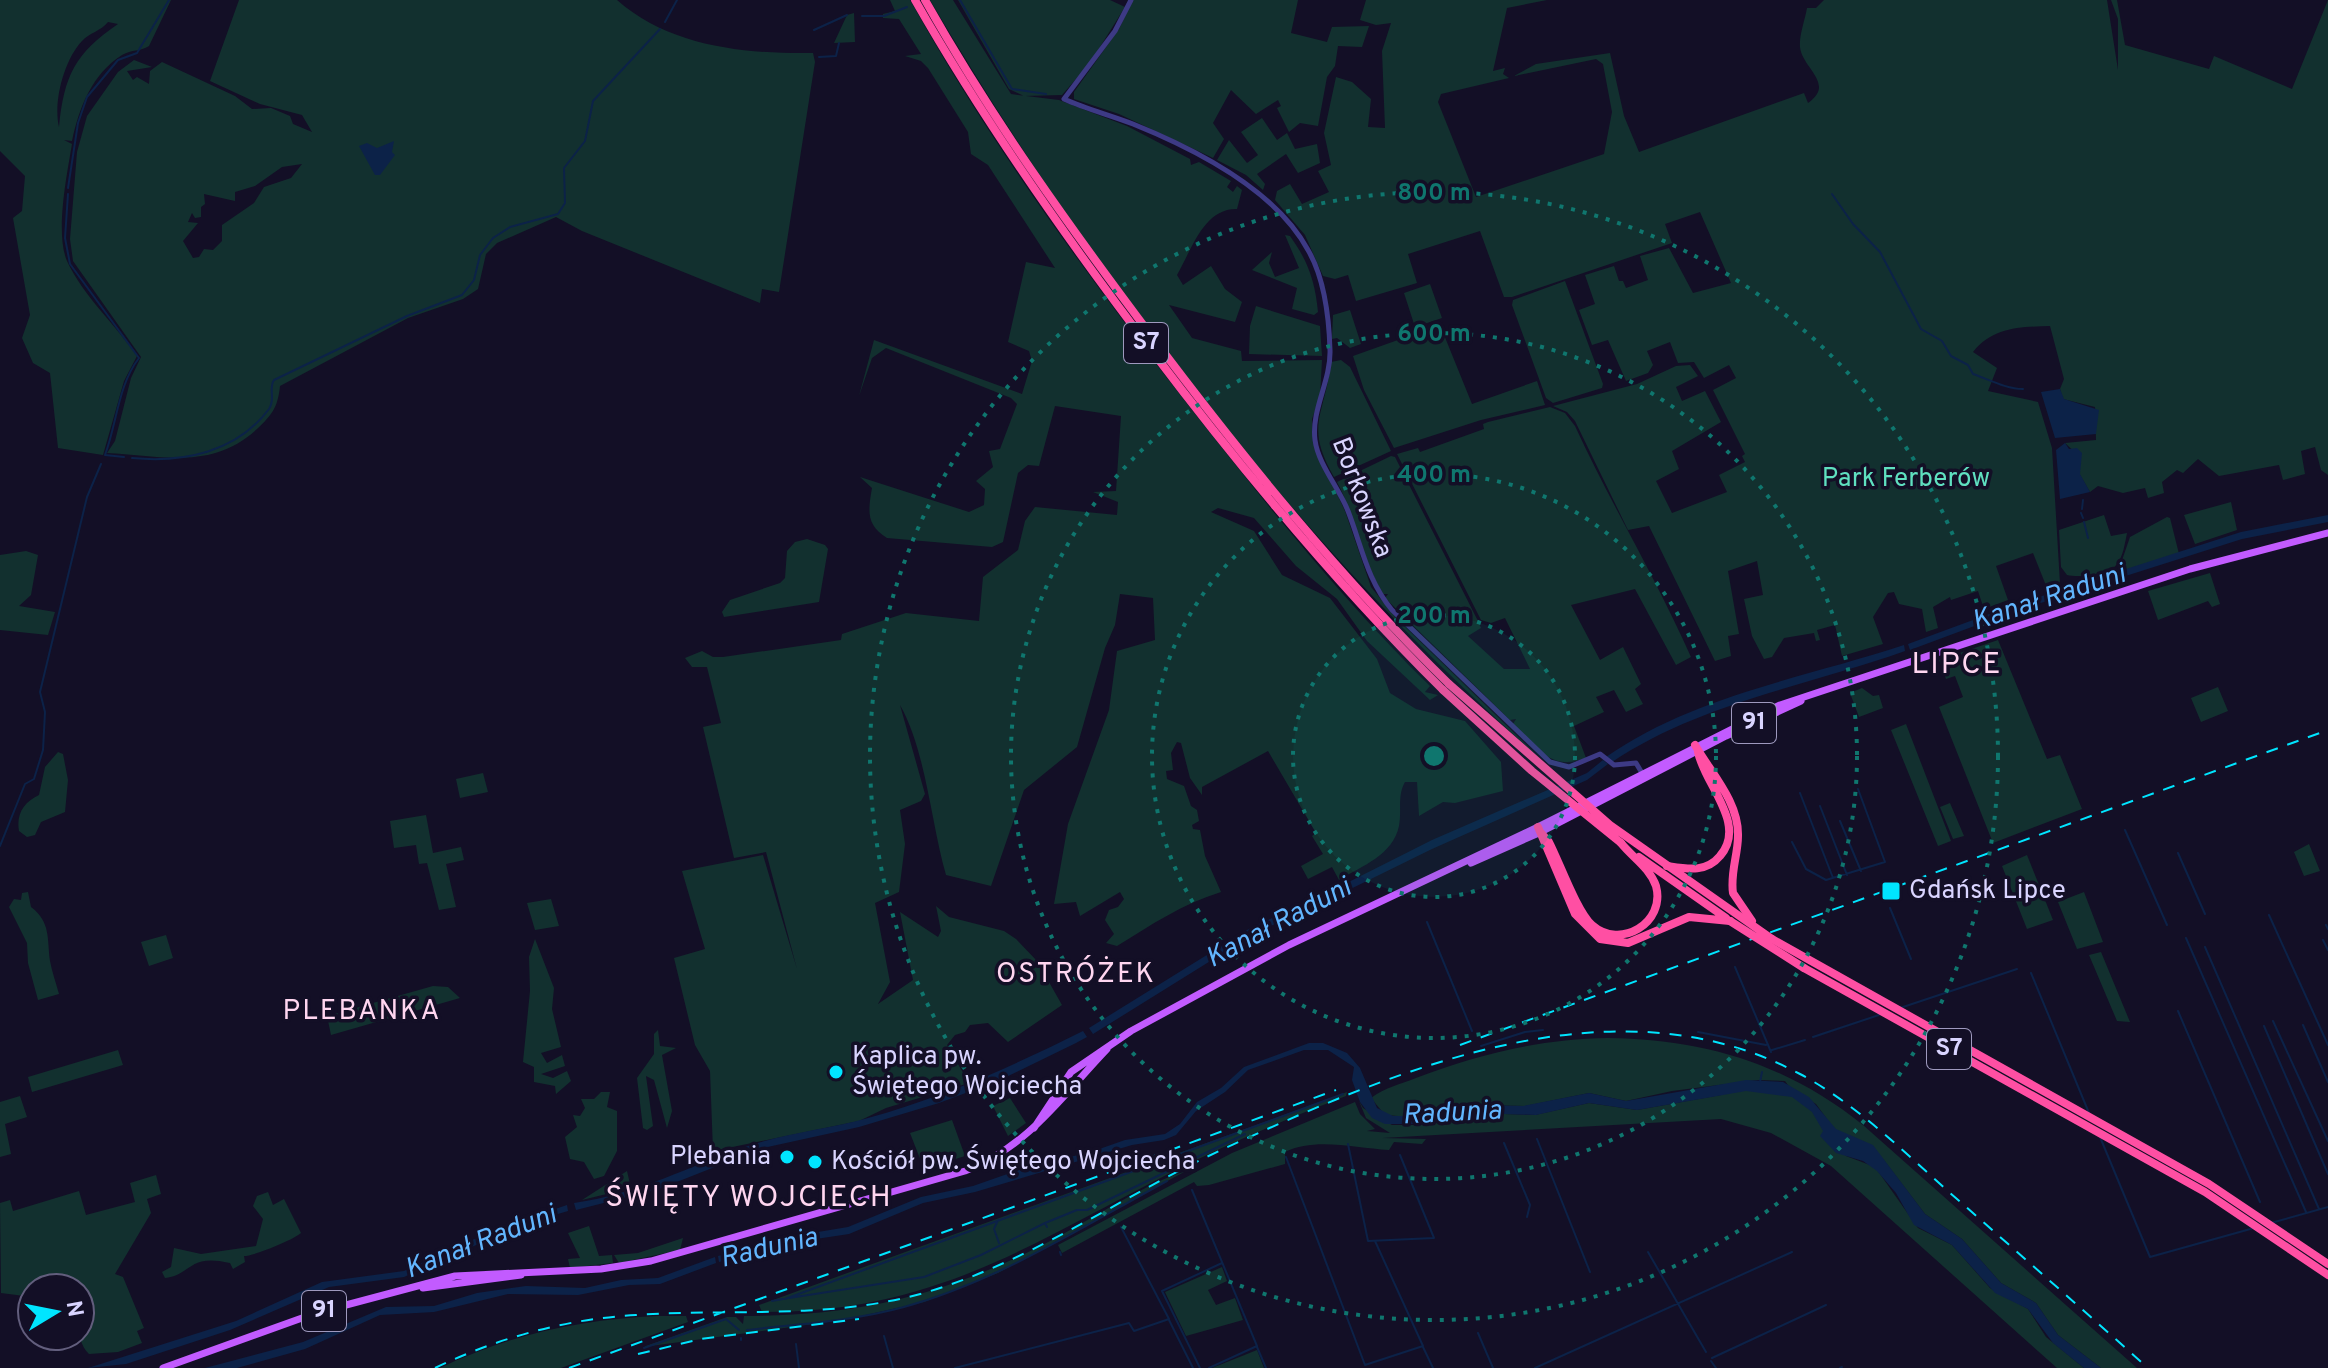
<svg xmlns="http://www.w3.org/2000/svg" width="2328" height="1368" font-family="Overpass,sans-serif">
<rect width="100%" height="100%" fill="#130f26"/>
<path fill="#12302f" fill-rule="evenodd" d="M0 0H171L149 46C140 52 132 49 122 55 92 74 79 108 72 141L64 140 72 144C67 174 55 233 67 261 83 296 116 325 137 356L124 381 103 455 58 448 50 373 33 363 22 338 30 315 13 218 22 211 25 176 0 151ZM108 22 118 24C75 53 64 76 59 127 53 102 64 60 82 41 89 33 101 31 108 22Z
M239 0H617C670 47 746 54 813 53L815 62 779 292 762 289 760 303 582 231 556 217 497 243 486 254 478 289 463 299 408 318 280 386C278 407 272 415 257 429 213 470 162 456 107 453L115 441 131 378 141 357 73 261 70 239 77 152 87 116 118 72 134 60 152 67 127 71 133 80 137 77 149 84 150 71 162 62 235 96 252 109 271 108 290 116 293 124 312 132 302 115 260 104 210 81ZM302 164 291 178 264 187 254 203 222 225V241L213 250 204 249 199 257 193 258 183 241 198 223 188 222 192 213 195 218 201 217V207L205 204 204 194 235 201V192L255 186 282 167Z
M890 0H910C991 145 1090 280 1192 410 1267 505 1343 601 1430 686L1425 692 1438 695 1430 700 1367 641 1337 599 1296 566 1254 518 1218 508 1211 512 1254 531 1282 575 1330 598 1377 659 1390 693 1416 709 1465 721 1501 762 1503 791 1455 803 1443 802 1419 816 1417 782H1405C1397 796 1402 810 1399 826 1393 855 1362 866 1339 880L1332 867 1308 879 1301 866 1323 854 1312 836 1316 833 1268 751 1202 787V795L1190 778 1181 743 1177 742 1171 753 1173 770 1166 771 1167 779 1184 786 1191 806 1197 810 1199 821 1192 825 1193 829 1200 830 1205 856 1221 892C1182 904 1151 925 1117 946L1106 943 1114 934 1105 920 1109 910 1118 907 1124 899 1120 892 1080 916 1076 902 1054 904 1068 824 1109 710 1117 651 1155 640 1153 598 1120 594 1115 625 1105 648 1077 747 1024 790 991 886 946 875C931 823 926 751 900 705L925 794 921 801 900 810 905 844 899 892 875 903 890 982 878 1004 913 980 900 912 938 937 941 931 936 906 949 917 1004 931 1016 939 1037 961 1062 1005 1008 1042 988 1023 970 1025 965 1032 955 1035 947 1045 969 1083 886 1108 859 1121 713 1151 710 1071 695 1045 674 958 705 949 682 871 763 855 797 969 766 852 734 858 703 727 721 723 707 667H692L685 658 702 651 713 657H723L841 640 842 634 906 613 979 621 983 577 1018 550 1025 521 1035 507 1117 515 1118 502 1093 492 1116 491 1121 416 1055 406 1039 466 1028 465 1018 473 1003 542 992 547 887 538C866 525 868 511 872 488L860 477 969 512 984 505 985 489 976 481 993 467 989 451 1000 449 1017 404 1011 398 886 348 872 358 859 396 874 340 1022 394 1032 361 1029 351 1008 342 1026 262 1055 268 988 165 971 154 968 132 928 68 921 61 905 56 921 54 899 19 883 18V14L895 11Z
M930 0H953L1011 94 1059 100 1127 126 1190 159 1191 165 1199 162 1231 181 1227 187 1233 192 1237 186 1242 190 1237 209C1204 208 1192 249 1177 275L1183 285 1211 266 1225 289 1242 302 1235 322 1169 305 1192 338 1241 351 1242 361 1322 360 1320 397 1312 419 1313 443 1345 511 1371 587 1397 619 1542 760C1303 551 1091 274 930 0Z
M958 0H1110L1125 7 1090 63 1062 95 1024 96 1009 89Z
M1133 0H1298L1291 33 1327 42 1332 27 1369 26 1362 47 1338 46 1335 66 1327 77 1318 126 1300 123 1289 132 1277 108 1281 106 1278 100 1256 114 1231 90 1213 123 1224 139 1213 158 1119 114 1074 99V92L1119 29Z
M1366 0H1547L1507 8 1493 71 1505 68 1503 74 1509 78 1441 94 1438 102 1476 197 1604 154 1612 112 1603 64 1596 59 1514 76 1536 64 1610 53 1624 116 1639 152 1804 93 1808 103C1836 84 1802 68 1800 47 1799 35 1805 20 1807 8H1816L1824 0H2107L2118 70V19L2111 0H2117L2125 45 2209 69 2214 56 2292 89 2328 0V475L2321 470 2315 447 2301 451 2305 474 2283 480 2279 465 2219 476 2198 459 2183 473 2177 470 2162 482 2164 493 2148 498 2145 488 2123 493 2098 486 2090 492 2080 475V457L2065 443 2096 440 2095 407 2063 399 2060 389 2064 379 2050 326C2020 327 1993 327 1973 352L1997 368 1988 391 2038 402 2052 448 2060 584 2047 588 2033 553 1996 566 2008 600 1984 609 1978 591 1951 600 1950 597 1933 607 1938 628 1926 632 1922 609 1899 604 1894 592 1888 593 1873 617 1883 644 1842 656 1835 625 1817 630 1820 640 1816 641 1814 633 1784 638 1772 657 1764 659 1752 636 1744 599 1763 595 1757 561 1728 571 1739 634 1728 636 1731 656 1715 661 1649 526 1628 530 1575 421 1567 412 1553 406 1637 384 1676 366 1690 365 1698 376 1676 387 1682 401 1705 391 1721 422 1672 451 1679 469 1656 481 1672 513 1727 492 1719 475 1745 462 1742 456 1745 454 1713 390 1736 378 1729 365 1704 378 1694 362 1678 363 1670 342 1647 351 1653 365 1648 373 1626 381 1608 340 1592 345 1579 310 1595 304 1585 275 1614 266 1619 281H1623L1626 288 1648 280 1640 256 1669 248 1693 293 1731 283 1700 212 1665 224 1672 243 1512 297H1504L1480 231 1408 254 1417 283 1356 301 1348 275 1335 279 1323 276 1305 235 1275 200 1277 191 1290 184 1302 204 1329 192 1318 171 1331 165 1324 133 1336 77 1352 82 1371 99 1368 127 1385 128 1382 51 1391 23 1376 25 1360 20Z
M854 13 855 42 834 43 847 15Z
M1262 118 1277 140 1287 133 1295 149 1317 144 1320 163 1298 173 1286 154 1257 174 1265 184 1263 190 1246 175 1217 160 1229 140 1247 163 1258 155 1241 132Z
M1285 235 1290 236C1308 261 1315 281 1318 312L1314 315 1292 309 1297 288 1252 270 1272 252 1269 263 1275 277 1299 268Z
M1565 281 1603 384 1602 388 1553 403 1546 398 1512 305 1513 300Z
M1430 284 1442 318 1415 327 1404 293Z
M1256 306 1320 326 1322 356 1249 354 1250 326Z
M1350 310 1361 344 1350 348 1337 338 1332 339 1333 315Z
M1440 325 1472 404 1537 381 1545 405 1481 420 1394 448 1364 390 1353 356Z
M1341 360 1350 367 1391 451 1334 477C1304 425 1325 416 1331 362Z
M1550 407 1565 413 1575 426C1611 504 1656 578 1691 657L1676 665 1635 589 1571 605 1600 660 1623 647 1641 684 1635 689 1643 704 1626 712 1614 690 1596 697 1604 712 1574 726 1586 758C1551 772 1537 747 1513 724L1516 719 1510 720 1385 598 1388 594H1383C1362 559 1356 518 1337 482L1391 456 1395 457 1478 621 1481 628 1468 636 1504 669H1530L1505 618 1491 623 1481 620 1397 454 1418 448 1420 452 1484 429 1483 424 1488 422Z
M2231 502 2237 530 2195 544 2184 515Z
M2104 515 2111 536 2127 533C2125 543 2123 557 2117 564 2109 575 2079 578 2067 575L2061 567 2059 530Z
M2167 517 2170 518 2179 554 2061 589 2119 569 2130 537Z
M807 539 825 545 828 549 819 602 724 617 722 612 730 600 780 583 785 578 787 551 795 542Z
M26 551 38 555 31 595 19 606 55 612 48 635 0 630V555Z
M2210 573 2220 604 2212 607 2208 601 2158 620 2148 591Z
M1998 640 2047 759 2060 755 2082 809 1993 843 1939 707 1963 697 1955 676 1946 679 1939 660Z
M2218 687 2228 711 2201 722 2191 698Z
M1862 688 1873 696 1879 695 1883 708 1859 717 1850 693Z
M1906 724 1951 841 1938 846 1891 730Z
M58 752 63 754 68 780 65 812 41 822 35 835 27 837 19 831C16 814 24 802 39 795L45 767Z
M483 773 488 792 460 798 456 779Z
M1950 803 1964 836 1953 839 1940 807Z
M426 815 433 853 461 847 464 860 446 864 456 907 439 910 427 863 419 864 416 845 394 848 390 821Z
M2309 844 2320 871 2304 876 2294 852Z
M2027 855 2053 920 2027 929 2002 866Z
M28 892 31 907C51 922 47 939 50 961 52 972 56 983 59 994L38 1000 28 963 27 943 9 907 14 899 21 900 22 893Z
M2084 892 2103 942 2077 949 2058 902Z
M551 899 559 926 535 930 527 903Z
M166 935 173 958 149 966 141 942Z
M535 939 554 988 552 1009 561 1047 541 1053 547 1063 562 1055 565 1066 541 1074 553 1078 567 1071 571 1081 556 1094 555 1086 534 1082V1067L523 1062 530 991 529 957Z
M2101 952 2130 1022 2117 1021 2089 955Z
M433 986 448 987 460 998 331 1035 327 1016Z
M658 1030 660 1046 676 1048 662 1055 672 1111 667 1128 654 1080 646 1076 653 1126 647 1130 643 1128 637 1078 654 1054V1034Z
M1608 1038C1704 1039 1787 1064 1863 1125L2137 1368H2101L2058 1335 2036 1303 2001 1283 1962 1239 1925 1214 1883 1159 1848 1148 1816 1104 1790 1088 1785 1081 1758 1080 1672 1091 1626 1101 1589 1093 1525 1106 1472 1105 1410 1117 1385 1115 1371 1098C1384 1088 1401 1084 1416 1078 1478 1054 1541 1039 1608 1038Z
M118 1050 123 1065 32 1092 28 1077Z
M1741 1088 1796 1097 1809 1107 1846 1156 1875 1167 1918 1228 1952 1245 1990 1288 2028 1309 2046 1337 2084 1368H2057L1831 1166 1771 1133 1721 1119 1382 1138 1426 1139 1422 1144 1394 1142 1389 1150C1355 1148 1315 1137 1285 1152V1164L1209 1185 1197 1186 1194 1182 1062 1253 1058 1245 1232 1153 1355 1102 1360 1114 1375 1129 1367 1131 1390 1133 1366 1118 1359 1101 1363 1108 1392 1125H1413L1476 1113 1535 1115 1589 1103 1637 1110 1721 1095Z
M601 1092H610L607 1107 617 1111V1151L604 1176 594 1179 584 1162 570 1159 565 1137 577 1127 573 1115 580 1116 585 1108 581 1099H594Z
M1347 1092 1346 1096C1287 1119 1229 1143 1172 1172 1027 1246 932 1313 762 1312L759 1305Z
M20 1096 27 1117 5 1124 11 1154 0 1157V1102Z
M1010 1098 1026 1123 1008 1136 993 1106Z
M952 1120 965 1156 924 1169 910 1133Z
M627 1171 631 1188 582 1200Z
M1184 1172 998 1273 924 1302 843 1320 643 1347 727 1317H736L743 1324 744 1316C862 1316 949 1294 1054 1239 1088 1221 1152 1180 1184 1172Z
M156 1175 161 1194 147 1199 151 1213 115 1274 123 1277 144 1328 137 1331 142 1343 118 1352 89 1354C73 1339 80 1309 80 1288H32V1297L1 1293 0 1203 10 1200 13 1211 79 1191 86 1215 135 1202 130 1183Z
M268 1192 273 1205 284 1199 301 1233C293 1240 254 1256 244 1256L245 1262 233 1269 230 1263C188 1253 192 1275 165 1278L162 1272 171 1267 174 1248 201 1254 256 1246 263 1219 253 1206 257 1196Z
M589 1226 599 1256 612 1255 613 1263 570 1268 568 1259 580 1258 568 1233Z
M683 1238 680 1250 619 1263 614 1255 638 1253Z
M1222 1267 1227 1281 1208 1290 1216 1305 1235 1298 1243 1320 1186 1336 1165 1292Z
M658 1316H686L688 1322 561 1368H440C508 1335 582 1319 658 1316Z
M1257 1350 1264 1368H1212Z"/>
<path fill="#0c2248" d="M394 141 392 152 395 155 380 175H375L359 146 367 143 377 148Z
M2060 389 2064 399 2099 410 2096 434 2055 438 2041 392Z
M2065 443 2069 449 2077 448 2082 453 2080 474 2090 492 2060 499 2056 450Z
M2328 515V522L2242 539 2012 612 1910 650 1908 644 2011 606 2241 532Z
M1904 645 1905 651C1807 686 1700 703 1612 762L1606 757C1693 696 1804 678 1904 645Z
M1603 760 1608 764 1587 780 1432 849 1320 904 1317 898 1432 840 1587 773Z
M1313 900 1317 906 1257 932 1093 1034 1089 1028 1252 927Z
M1083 1031 1087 1037 1076 1043 1000 1080 939 1103 859 1127 763 1148 659 1189 576 1210 574 1203C639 1194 689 1166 748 1146 787 1133 828 1129 868 1118 944 1097 1013 1066 1083 1031Z
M1309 1043H1323L1347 1053 1360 1068 1377 1108 1393 1116H1418L1472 1105 1523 1106 1589 1093 1626 1101 1746 1080 1783 1082 1809 1097 1836 1129 1873 1145 1925 1214 1962 1239 2001 1283 2036 1303 2058 1335 2101 1368H2084L2053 1343 2028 1309 1995 1293 1952 1245 1914 1225 1896 1193 1877 1171 1863 1161 1836 1153 1820 1136 1823 1131 1812 1112 1792 1097 1746 1091 1637 1110 1589 1103 1536 1115 1476 1113 1430 1124H1385L1372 1118 1360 1102 1352 1080 1354 1067 1328 1050H1304L1248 1070 1225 1092 1196 1111 1176 1135 1164 1140 1132 1145 975 1192 923 1203 849 1234 796 1242 719 1262 718 1256 794 1236 848 1227 921 1197 973 1186 1036 1164 1088 1153 1125 1140 1165 1134 1180 1124 1197 1102 1221 1088 1244 1067Z
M567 1205 568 1211 521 1225 404 1277 329 1287 230 1330 126 1364 88 1368 236 1321 322 1282 404 1271 501 1227Z
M715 1257 716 1263 660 1284 629 1285 578 1295 508 1294 434 1312 380 1315 305 1349 237 1368H205L303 1342 386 1307 434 1306 477 1293 526 1286 585 1288 621 1280 658 1278Z"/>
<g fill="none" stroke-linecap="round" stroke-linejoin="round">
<path stroke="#0c2248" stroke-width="2" d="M960 0 1012 89 1046 94
M862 16H884L907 7
M665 22 677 0
M814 30 847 15
M819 57 836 56 839 43
M68 188 78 123 87 97 118 60 137 53 169 0
M68 194 65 238 70 264 139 358C118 385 117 423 105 455L124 457
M1832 194 1853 224 1880 252 1921 329 1942 341 1951 356 1968 365 1973 374C1988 379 2006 389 2023 389
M132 458C184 463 237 452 269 409 276 399 268 389 274 380L407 316 462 295 474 280 480 255 493 238 510 227 558 214 565 203 564 168 585 141 593 101 660 29
M2082 509 2083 500
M2081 513 2083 518
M2084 522 2088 538
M1800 793 1833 878
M1820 806 1847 875
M1840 821 1861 871
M2125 830 2167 925
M1792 842 1806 869 1826 880 1885 862 1858 789
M0 846 25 784 34 779 43 750 45 712 40 692 87 497 101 464
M2178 853 2205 914
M1890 908 1911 959
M2269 915 2328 1045
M1427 922 1472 1031
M2326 925 2328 929
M2186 938 2306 1212
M2323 940 2328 950
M2205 947 2319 1209
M1735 967 1771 1052
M2031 973 2089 1113
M1900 1008 2017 969
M2178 1011 2260 1202
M2273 1021 2328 1141
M2303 1025 2328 1082
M2264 1026 2328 1174
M1698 1032 1766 1045
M1813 1037 1879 1015
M1481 1046 1525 1032 1543 1030
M1772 1050 1805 1040
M1760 1082 1762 1072
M2100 1137 2150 1257 2254 1228
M1537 1139 1590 1272
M1504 1143 1530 1205 1527 1217
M1348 1144 1368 1241 1434 1238 1400 1155
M1286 1157 1365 1365 1423 1346 1375 1241
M1192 1190 1257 1346 1209 1368
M998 1220 994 1229 999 1243
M2271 1223 2328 1207
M1047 1227 1045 1223 1077 1210H1087L1245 1134
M1060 1252 1061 1255
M1648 1252 1706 1352
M789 1298 924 1277 981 1255 1045 1223
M785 1299 1343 1094
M772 1301 783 1299
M1169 1320 1193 1368
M747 1330C799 1324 853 1321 904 1307 998 1281 1082 1227 1167 1181
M1478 1333 1493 1368
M884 1336 893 1368
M741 1338V1340
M796 1344 799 1368
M1257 1347 1266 1368
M1423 1347 1433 1368
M644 1348 726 1319 739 1330
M1712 1358 1826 1305
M1711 1361 1716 1368
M955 1368 1129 1323 1134 1331 1169 1319 1121 1227
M1200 1368 1162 1291 1222 1263
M1535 1368 1792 1252
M1840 1368 1842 1367"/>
<path stroke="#3d3a85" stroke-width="5" d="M1131 0 1115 31 1064 99C1086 109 1110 115 1133 124 1195 149 1275 189 1308 250 1325 279 1329 317 1330 350 1331 381 1311 410 1315 440 1318 464 1339 488 1348 511 1362 547 1367 580 1392 610L1550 762 1569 767 1600 754 1614 765 1636 763 1642 773"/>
<path stroke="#c25bff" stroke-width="7" d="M1471 863 1541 832 1726 736 1801 701
M1034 1128 1071 1072 1131 1031 1289 945 1538 827 1780 705 2190 569 2328 533
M423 1288 521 1275
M163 1368 316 1313 455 1276 601 1269 651 1261 965 1171C1028 1147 1062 1096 1107 1049"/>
<path stroke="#ff4fa3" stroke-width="8" d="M915 0C985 123 1066 238 1152 351 1242 470 1337 585 1443 690
M925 0C992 119 1071 229 1153 338 1244 459 1340 577 1449 684
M1695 745C1711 773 1739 802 1738 836 1738 855 1730 873 1733 893L1752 921
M1538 827 1575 914 1600 939 1628 943 1689 917 1730 921
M1541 833 1549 842C1559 861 1577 912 1592 925 1620 950 1666 923 1656 886 1650 868 1632 857 1621 843
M1639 857 1726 918
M1667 866C1687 869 1706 873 1720 856 1748 824 1704 784 1698 752
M1772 939 2209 1184 2328 1264
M1804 968 2205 1192 2328 1275"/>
<path stroke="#00e5ff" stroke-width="2" stroke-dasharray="12 10" stroke-linecap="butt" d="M1460 1045 2328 730
M638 1354 701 1339 859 1319
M435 1368C498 1338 565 1319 636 1315 738 1308 837 1321 937 1289 1037 1257 1125 1195 1219 1151 1393 1071 1614 974 1800 1074 1856 1104 1902 1150 1949 1192 2015 1250 2082 1309 2148 1368
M569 1368 1336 1090"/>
<path stroke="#ff4fa3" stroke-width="8" d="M1449 684 1610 825 1772 939
M1443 690 1532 771 1621 843
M1730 921 1804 968"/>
</g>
<circle cx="1434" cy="756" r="141" fill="#0f766e" fill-opacity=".12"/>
<g fill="none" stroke="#0f766e" stroke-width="4" stroke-dasharray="4 8">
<circle cx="1434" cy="756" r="141"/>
<circle cx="1434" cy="756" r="282"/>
<circle cx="1434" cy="756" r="423"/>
<circle cx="1434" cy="756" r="564"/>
</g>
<g fill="#00e5ff" stroke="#130f26" stroke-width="3">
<rect x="1881" y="881" width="20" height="20" rx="4"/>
<circle cx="836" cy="1072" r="8"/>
<circle cx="787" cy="1157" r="8"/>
<circle cx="815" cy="1162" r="8"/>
</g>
<g text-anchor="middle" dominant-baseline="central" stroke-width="7" stroke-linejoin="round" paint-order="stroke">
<g fill="#130f26" stroke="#9e99be" stroke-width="2">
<rect x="1124" y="323" width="44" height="40" rx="6"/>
<rect x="1732" y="703" width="44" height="40" rx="6"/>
<rect x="1927" y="1029" width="44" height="40" rx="6"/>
<rect x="302" y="1291" width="44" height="40" rx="6"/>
</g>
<g font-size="24" font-weight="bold" fill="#d9d4ff">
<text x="1146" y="343">S7</text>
<text x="1754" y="723">91</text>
<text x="1949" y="1049">S7</text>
<text x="324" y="1311">91</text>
</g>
<g font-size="26" fill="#5fe0c0" stroke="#130f26">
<text x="1906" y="479">Park Ferberów</text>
</g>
<g font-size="26" fill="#d9d4ff" stroke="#130f26">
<text transform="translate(1361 498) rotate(69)">Borkowska</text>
</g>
<g font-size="26" fill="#d9d4ff" stroke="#130f26" text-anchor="start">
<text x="1909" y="891">Gdańsk Lipce</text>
<text x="852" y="1057">Kaplica pw.<tspan x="852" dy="30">Świętego Wojciecha</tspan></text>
<text x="771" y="1157" text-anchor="end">Plebania</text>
<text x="831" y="1162">Kościół pw. Świętego Wojciecha</text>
</g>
<g font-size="28" font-style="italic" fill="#62b6ff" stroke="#130f26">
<text transform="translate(2049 599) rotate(-18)">Kanał Raduni</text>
<text transform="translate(1279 924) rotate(-28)">Kanał Raduni</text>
<text transform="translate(1452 1114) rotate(-3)">Radunia</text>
<text transform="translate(481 1243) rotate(-21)">Kanał Raduni</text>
<text transform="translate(769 1249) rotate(-13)">Radunia</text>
</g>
<g font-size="28" letter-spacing="2" fill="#ffd6f0" stroke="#130f26">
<text x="1076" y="975">OSTRÓŻEK</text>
<text x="362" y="1012">PLEBANKA</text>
</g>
<g font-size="30" letter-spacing="2" fill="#ffd6f0" stroke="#130f26">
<text x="1957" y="665">LIPCE</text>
<text x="749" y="1198">ŚWIĘTY WOJCIECH</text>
</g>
</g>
<circle cx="1434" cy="756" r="12" fill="#0f766e" stroke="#130f26" stroke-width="4"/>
<g font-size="24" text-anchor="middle" font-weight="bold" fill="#0f766e" stroke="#130f26" stroke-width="7" stroke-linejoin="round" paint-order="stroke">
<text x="1434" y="200">800 m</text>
<text x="1434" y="341">600 m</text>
<text x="1434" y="482">400 m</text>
<text x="1434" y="623">200 m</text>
</g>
<g transform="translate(56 1312) rotate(80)"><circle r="38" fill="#130f26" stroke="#625e7d" stroke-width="2"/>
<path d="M0-6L14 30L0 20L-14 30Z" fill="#00e5ff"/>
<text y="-12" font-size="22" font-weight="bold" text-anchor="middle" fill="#d9d4ff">N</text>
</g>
</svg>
